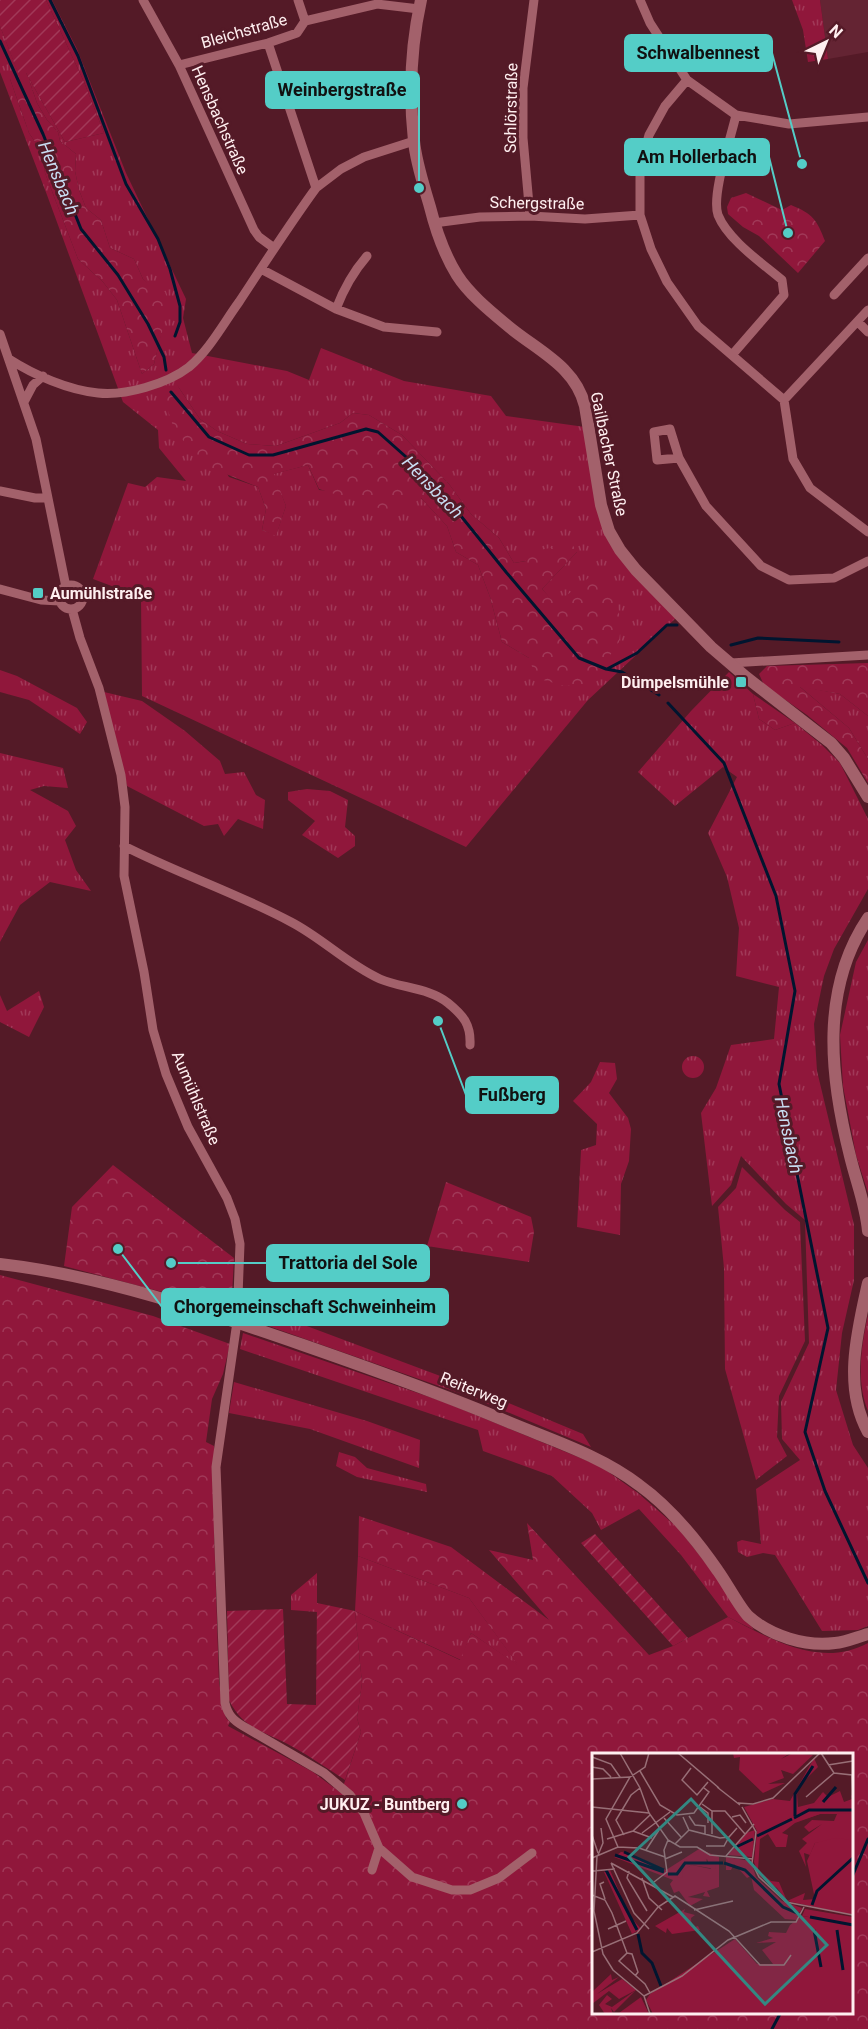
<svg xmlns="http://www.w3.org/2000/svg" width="868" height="2029" font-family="Roboto,sans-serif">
<defs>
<pattern id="grass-tufts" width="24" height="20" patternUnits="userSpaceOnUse" patternTransform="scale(1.5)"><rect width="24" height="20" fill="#90173b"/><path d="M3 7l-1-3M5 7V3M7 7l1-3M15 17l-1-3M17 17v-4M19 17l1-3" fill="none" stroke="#a13958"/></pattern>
<pattern id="forest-crowns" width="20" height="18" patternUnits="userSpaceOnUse" patternTransform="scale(1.5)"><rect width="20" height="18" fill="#90173b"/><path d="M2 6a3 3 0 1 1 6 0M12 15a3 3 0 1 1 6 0" fill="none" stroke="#a13958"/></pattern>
<pattern id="garden-furrows" width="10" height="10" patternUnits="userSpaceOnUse" patternTransform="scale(1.5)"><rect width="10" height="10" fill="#90173b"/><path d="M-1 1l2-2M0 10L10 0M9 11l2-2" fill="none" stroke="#a13958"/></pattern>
</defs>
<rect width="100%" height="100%" fill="#541a27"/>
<path fill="#642433" d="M820 0H868V52L828 59Z"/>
<path fill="url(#grass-tufts)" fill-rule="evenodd" d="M46 0H52L77 49 126 173 186 299 183 318 192 353 287 371 309 380 321 348 404 381 491 396 506 416 585 427 613 548 676 618 588 700 466 847 142 696 141 597 93 579 128 483 145 487 157 477 186 481 159 448 158 430 123 402 47 195 0 72V26L18 72 26 73 65 142 104 133 84 82ZM10 79 29 80 37 103 47 120 58 132 60 141 76 154 75 171 79 190 86 208 101 220 110 248 134 259 143 279 168 304 154 364 142 374 117 300 103 282 78 259 45 173 42 152 29 133ZM177 385 200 419 217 431 247 444 276 446 340 423 353 413 369 415 402 435 449 484 471 514 499 538 514 563 577 552 542 589 556 605 592 576 529 658 502 642 490 597 478 565 456 552 447 526 421 498 319 490 308 465 273 474 286 506 276 535 262 530 266 509 258 487 229 477Z
M792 0H820L828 59 808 62 803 30Z
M0 670 17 676 77 708 87 722 80 734 29 700 0 692Z
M729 672 753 694 759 719 775 730 795 723 822 745 840 763 868 819V889L834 949 824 976 814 1024 817 1071 854 1225V1280L842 1333 836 1390 853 1445 868 1468V1626L858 1630 822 1631 775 1555 763 1553 747 1557 738 1552 737 1542 742 1540 761 1544 756 1489 800 1460 782 1439 781 1402 809 1343 805 1220 786 1204 741 1156 731 1185 712 1206 701 1113 716 1088 731 1045 774 1039 779 987 736 976 739 928 727 877 708 833 737 777 723 767 675 806 638 772 691 711Z
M799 686 840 694 868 716V759L849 728Z
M104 692 142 701 185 731 220 761 225 774 244 772 256 795 265 800 263 829 238 819 224 836 218 824 204 826 127 786Z
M0 753 63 768 68 788 44 786 30 790 68 811 76 826 65 840 76 870 91 891 50 882 20 905 0 942Z
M307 789 330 791 348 800 345 827 355 836V846L338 858 302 835 315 821 288 800V792Z
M868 940V1193L856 1155 843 1086 840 1035 856 962Z
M39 991 44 1007 29 1037 0 1022V995L7 1011Z
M682 1067a11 11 0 1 1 22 0a11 11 0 1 1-22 0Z
M600 1062 615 1063 617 1079 609 1093 628 1118 631 1129 629 1161 621 1184 620 1235 577 1227 581 1150 596 1145 597 1124 573 1101 591 1082Z
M742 1167 785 1210 800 1222 805 1341 779 1396 777 1437 787 1456 756 1480 725 1369 724 1268 718 1207 736 1188Z
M251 1305 475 1389 583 1434 591 1447 476 1399 251 1320Z
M868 1315V1411C856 1382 861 1346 868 1315Z
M243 1333 444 1402 600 1466 638 1493 678 1528 722 1584 754 1630 728 1617 681 1555 639 1509 601 1530 592 1513 552 1476 483 1451 478 1430 240 1349Z
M234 1382 367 1421 420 1440 419 1468 310 1429 229 1413Z
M339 1452 355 1457 367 1468 426 1484 427 1492 357 1477 336 1466Z
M358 1556 469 1598 520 1667 471 1633 461 1660 355 1611Z
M317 1573V1612L291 1610V1595Z"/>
<path fill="url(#forest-crowns)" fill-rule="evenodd" d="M23 75 29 80 37 103 47 120 58 132 60 141 76 154 75 171 79 190 86 208 101 220 110 248 134 259 143 279 155 289 165 292 169 304 154 364 142 374 117 300 103 282 78 259 45 173 42 152 29 133 10 79Z
M746 193 782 210 791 205C813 214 817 220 825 241L798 273 759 236 743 227 728 214 727 207 731 198Z
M177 385 200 419 217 431 247 444 276 446 340 423 353 413 369 415 402 435 449 484 471 514 499 538 514 563 526 561 534 551 572 544 577 552 542 589 556 604 592 575 601 578 617 601 621 625 619 642 596 676 584 684 565 686 536 678 529 658 502 642 490 597 478 565 456 552 447 526 421 498 388 511 319 489 308 465 274 474 286 506 276 536 262 530 266 509 258 487 199 463 173 426 162 392Z
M868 663V716L840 694 800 687 849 728 868 759V783L847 748 807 715 764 685 759 674 767 666Z
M753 694 795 723 775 730 759 719Z
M113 1165 234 1258 231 1314 170 1294 64 1266 72 1207Z
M446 1182 531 1217 534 1232 529 1262 427 1246Z
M0 1275 153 1316 230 1344 223 1374 212 1399 206 1442 214 1446V1530L219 1683 226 1718 230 1722 228 1726 313 1772 341 1793 361 1732 357 1718 362 1683 355 1611 460 1660 471 1633 518 1665 469 1598 358 1556 359 1516 451 1547 549 1620 489 1550 533 1560 527 1523 649 1655 673 1646 728 1617C771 1639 820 1669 868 1643V2029H0ZM594 1754H852V2012H594Z"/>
<path fill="url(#garden-furrows)" d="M0 0H46L84 82 104 133 65 142 26 73H18L0 26Z
M595 1534 688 1638 673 1646 581 1543Z
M317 1603 355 1611 362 1683 357 1718 361 1732 345 1780C328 1769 311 1757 293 1747 266 1731 244 1731 229 1700L227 1611 283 1609 287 1704 316 1705Z"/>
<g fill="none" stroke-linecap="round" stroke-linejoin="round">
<path stroke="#00152f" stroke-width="3" d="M50 0 78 56 126 184 158 239 170 269 180 306V322L175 336
M0 41 43 134 81 229 118 275 148 324 164 357 166 370
M171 392 209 437 249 455H273L366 429 378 432 432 480 506 572 579 658 606 669 622 672 659 695
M731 645 758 638 839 642
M607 669 637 653 667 625H677
M668 703 724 763 776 896 795 991 779 1084 828 1328 805 1432 825 1491 868 1583
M852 1877 868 1839
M772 2029 781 2012"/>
<path stroke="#a3616b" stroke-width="9" d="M143 0 179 65 254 230 259 237 274 248
M298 0 305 21
M640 0 650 23 687 80 736 115 789 124 868 117
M268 43 316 188
M179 65 268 43 297 33 305 21 377 4 419 9
M687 80 665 106 649 135 640 168V215L651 249 667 282 698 326 784 400 793 459 810 488 868 532
M530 216 523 138V88L534 0
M434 223 480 217 530 216 585 219 640 215
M261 269 336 309 384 327 437 332
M834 295 868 258
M336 309C344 288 353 272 367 256
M858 322 868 332
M0 334 36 439 66 587
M732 355 784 295 782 280C762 263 728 240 718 215 711 195 731 138 736 115
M9 359C34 375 68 390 98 393 125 396 167 384 189 367 210 349 223 324 239 302 264 264 289 225 316 188L341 169 364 157 414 141
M784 400 868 310
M24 402 33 385 43 376
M679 458 657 460 654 432 670 429 679 458 706 506 761 566 789 580 834 578 868 561
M0 491 35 498H48
M59 597a12 12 0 1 1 24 0a12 12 0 1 1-24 0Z
M0 589 41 600 60 601
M72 609 80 638 99 688 121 775 125 807 124 876 144 972 153 1030 166 1074 188 1127 227 1198 235 1219 240 1244 237 1322 216 1467 225 1703C228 1715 233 1720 243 1726L324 1773 350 1795 364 1813 379 1848 412 1877 452 1890H470L499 1878 532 1853
M731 663 868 655
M124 846C179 874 237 893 291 922 322 938 347 964 380 979 401 988 430 988 448 1003 464 1016 471 1025 470 1045
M372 1870 379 1848"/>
<path stroke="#a3616b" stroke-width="12" d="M421 0C411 45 409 95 414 141 416 163 424 186 430 207 436 231 444 254 457 275 469 294 490 311 508 326 538 351 575 366 585 406L601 505 609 531 620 550 636 570 711 647 746 677 831 743 844 758 868 797
M868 918C820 989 830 1077 850 1156 856 1181 866 1206 868 1231
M0 1264C104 1276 205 1311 303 1345 372 1369 440 1393 506 1421 551 1440 600 1455 639 1485 671 1508 696 1539 718 1571 726 1582 740 1608 748 1616 770 1636 806 1647 835 1643 846 1642 857 1637 868 1634
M868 1283C857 1332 843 1387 868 1432"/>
</g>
<g fill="#54cdc7" stroke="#541a27" stroke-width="2">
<rect x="32" y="587" width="12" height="12" rx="3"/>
<rect x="735" y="676" width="12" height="12" rx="3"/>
<circle cx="462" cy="1804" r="6"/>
</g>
<g text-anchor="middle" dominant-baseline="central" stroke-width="6" stroke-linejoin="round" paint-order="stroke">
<g font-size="16" fill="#ffeff0" stroke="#541a27">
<text transform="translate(244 31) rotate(-16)">Bleichstraße</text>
<text transform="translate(511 108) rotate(-89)">Schlörstraße</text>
<text transform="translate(220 120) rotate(66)">Hensbachstraße</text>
<text transform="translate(537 203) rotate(1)">Schergstraße</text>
<text transform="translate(609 454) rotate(78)">Gailbacher Straße</text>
<text transform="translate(196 1098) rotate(67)">Aumühlstraße</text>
<text transform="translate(474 1390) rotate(22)">Reiterweg</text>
</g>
<g font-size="16" font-weight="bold" fill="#ffeff0" stroke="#541a27" text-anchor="end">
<text x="50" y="593" text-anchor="start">Aumühlstraße</text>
<text x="729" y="682">Dümpelsmühle</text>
<text x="450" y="1804">JUKUZ - Buntberg</text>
</g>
<g font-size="18" font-style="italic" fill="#c8ddf2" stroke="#541a27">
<text transform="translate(59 178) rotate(67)">Hensbach</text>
<text transform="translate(433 487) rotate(46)">Hensbach</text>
<text transform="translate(789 1135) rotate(78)">Hensbach</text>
</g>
</g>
<g transform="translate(592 1753)">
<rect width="261" height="261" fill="#541a27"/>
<path d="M222 5 226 14 211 29 205 41 206 54 222 50 231 39 236 44 248 38 252 49 260 46 259 42 261 44V56L231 59H261V87L223 90 218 102 212 100 214 114 207 98 215 90 210 86 230 71 217 79 212 74 220 67 242 68 245 61H228L203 70 190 80 196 82 194 94H184L176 81 168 86 166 117 179 128 187 129 195 148 185 135 167 123 162 109 165 78 152 54 181 46 198 48ZM107 96 127 104V134L115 138 118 144 111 143 113 139 96 144 111 146 98 153 87 138 82 140 78 131 81 127 22 104 29 99 37 100 74 117ZM115 106 119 116 100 112 90 117V123L75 122 84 120 91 110H111ZM134 104 159 108 164 124 190 148 210 155 205 167 193 166 162 137 159 123 155 125 142 111 139 117H134ZM18 117 37 162 49 176 40 181 12 119ZM93 156 92 159 103 162 99 165 100 175 106 173 108 177 80 181 75 175 74 180 63 173ZM213 156 261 164V171L210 163ZM19 221 20 227 27 224 5 241 30 226 44 237 27 246 17 238 0 251V239ZM49 244 57 261 27 260Z" fill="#90173b" fill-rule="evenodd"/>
<path d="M141 0H198L189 6 201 0 221 2 201 21 189 17 192 25 176 31 193 30 171 40 147 17 148 4 142 5ZM230 40 233 53 251 58 261 55V61L231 60 198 71 201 63 226 50ZM163 77 160 104 136 102 154 80ZM243 85 261 87V162L195 148 213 140 211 147 223 146 215 108 223 90ZM114 105 115 110 119 106 124 109 123 116 100 112 90 118 91 125 75 122 84 120 91 110H111ZM210 163 261 171V261H61L54 247 58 241 143 186 165 211H181L170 197 184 189 164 190 181 185 176 183 177 179 194 180 198 172Z" fill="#90173b"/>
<path d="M44 237 22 259 19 255 21 261H13L7 252 15 242 20 246 13 251 20 254Z" fill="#90173b"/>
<path fill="none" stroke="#00152f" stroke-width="3" d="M231 49 244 34M203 63V41L221 13M202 65 217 57H261M165 83 200 66M144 94 161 86M32 99 72 117M23 102 72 119M132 110 153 117 191 154 207 161M14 117 45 177M76 121H85L93 110H131M220 152 225 138 261 105M218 164 261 172M222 177 229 214M245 177 251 217M46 181 50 200 60 210 69 233"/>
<path fill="none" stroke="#986f77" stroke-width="1.5" d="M28 0 48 35 57 60 76 87 88 94H105L118 102 161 106M86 0 127 35M229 0 242 20 260 22 261 43M0 4 19 11 28 24M236 12 261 8M0 14 11 16 19 24M99 15 90 27 105 42 116 29M48 18 68 52 85 62 102 60 117 39 112 35M0 26 38 24 53 14 57 0M125 34 148 52M214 44 242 20M146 50 161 51 181 45 228 0M110 51 120 58H133L153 81M0 54 57 60M108 54 116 60V70M150 54 164 79 160 110 167 124 194 149 261 162M120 58V81M97 63 103 72 113 73V81M91 64 97 77 128 85 137 84 145 75M140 64 148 62 154 70M72 65 89 84M41 78 60 85M50 80 78 59M0 82 6 100M32 82 24 67 39 42 48 35M15 86 41 78 58 62M83 91 97 77M114 93H132L137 84M26 94 14 66 38 24M54 97 67 77M6 102 11 90 9 75M5 103 2 158 11 201 21 217 52 243M134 103 162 71M0 105 26 94 47 95 73 104M73 106 90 99M19 110 42 160 57 176M19 110 81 144M1 118 23 116M37 118 35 125 55 158M50 125 57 145 70 157M12 129 8 131 13 146M62 129 75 119 72 97 76 87M0 142 13 147 20 160 35 200 27 208 53 231 58 240M102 157 141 148M16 176 34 168M0 199 45 180 66 154 83 143 137 178 168 212H192L199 202M35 200 40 201 46 219 43 223M52 243 90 223 136 187 179 169H204L212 154M52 243 58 261"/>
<path fill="#338882" fill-opacity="0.15" stroke="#338882" stroke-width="3" d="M99 46 235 192 173 251 37 104Z"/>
<rect width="261" height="261" fill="none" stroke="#ffeff0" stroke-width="3"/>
</g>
<path fill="none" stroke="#54cdc7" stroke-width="2" d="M802 164L772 53M419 188L419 90M788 233L769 157M438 1021L466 1095M171 1263L267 1263M118 1249L162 1307"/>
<g fill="#54cdc7" stroke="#541a27" stroke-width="2">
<circle cx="802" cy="164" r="6"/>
<circle cx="419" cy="188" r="6"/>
<circle cx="788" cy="233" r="6"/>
<circle cx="438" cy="1021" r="6"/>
<circle cx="171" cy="1263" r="6"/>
<circle cx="118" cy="1249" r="6"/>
</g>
<g fill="#54cdc7" stroke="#54cdc7" stroke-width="2">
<rect x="625" y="35" width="147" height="36" rx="6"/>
<rect x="266" y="72" width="153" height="36" rx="6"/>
<rect x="625" y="139" width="144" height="36" rx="6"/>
<rect x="466" y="1077" width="92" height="36" rx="6"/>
<rect x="267" y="1245" width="162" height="36" rx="6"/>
<rect x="162" y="1289" width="286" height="36" rx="6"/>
</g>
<g font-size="18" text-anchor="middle" font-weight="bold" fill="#111">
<text x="698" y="59">Schwalbennest</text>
<text x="342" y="96">Weinbergstraße</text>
<text x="697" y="163">Am Hollerbach</text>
<text x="512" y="1101">Fußberg</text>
<text x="348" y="1269">Trattoria del Sole</text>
<text x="305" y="1313">Chorgemeinschaft Schweinheim</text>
</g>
<g transform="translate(826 42) rotate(43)" stroke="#541a27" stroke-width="4.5" paint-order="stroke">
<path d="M0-4.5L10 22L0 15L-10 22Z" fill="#ffeff0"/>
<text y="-9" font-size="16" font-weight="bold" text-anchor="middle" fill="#ffeff0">N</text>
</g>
</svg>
